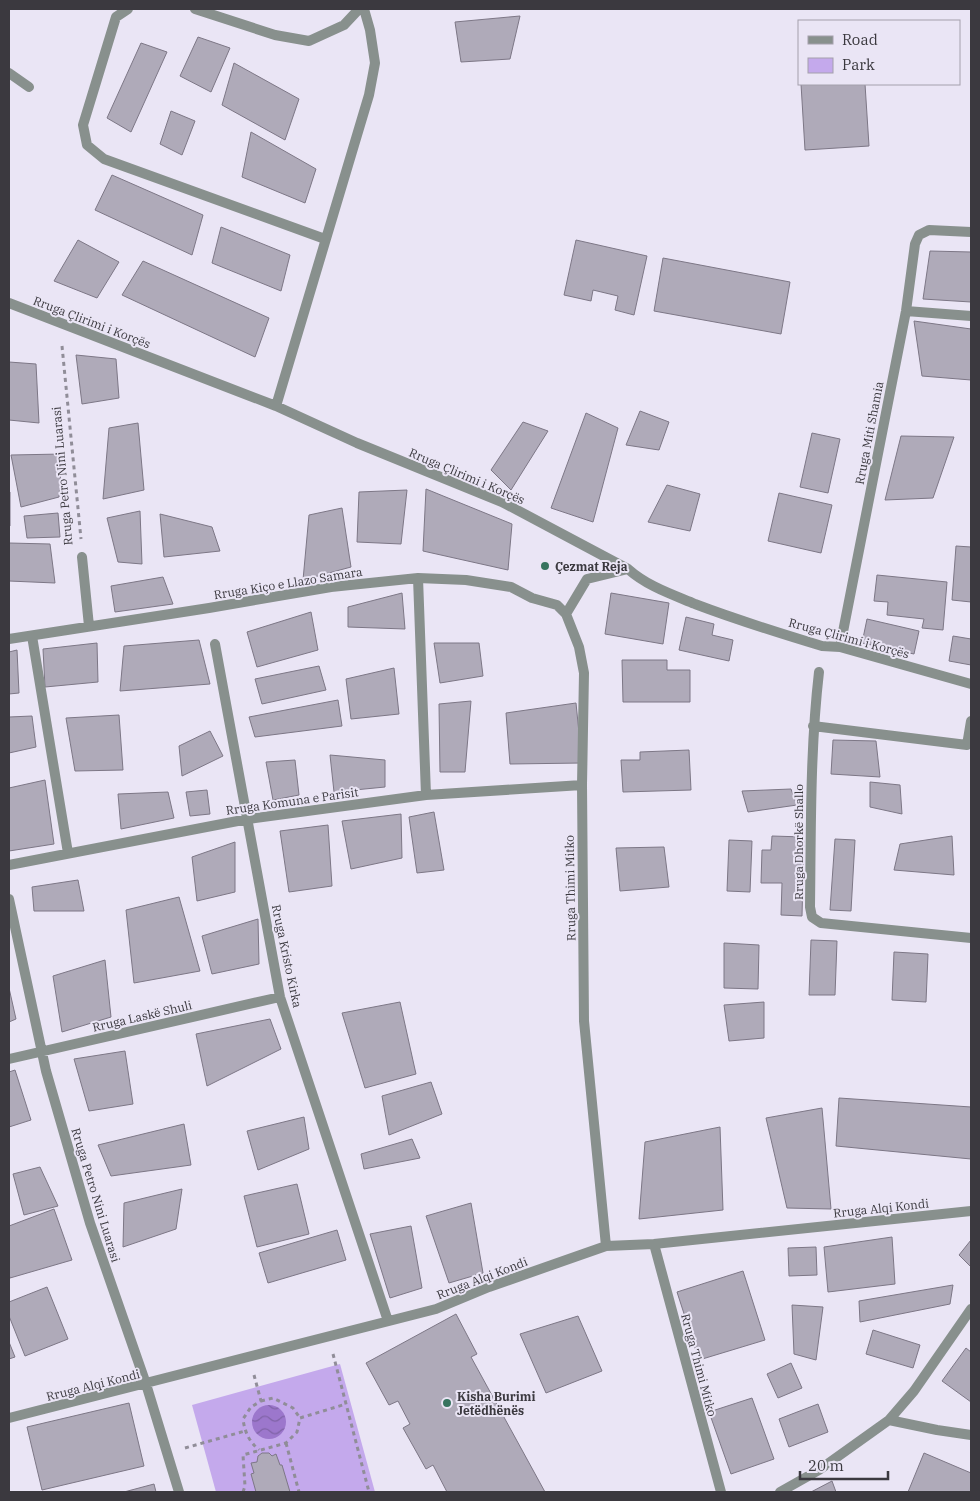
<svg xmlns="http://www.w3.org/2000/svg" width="980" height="1501" font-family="'IBM Plex Serif',serif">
<defs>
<pattern id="water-waves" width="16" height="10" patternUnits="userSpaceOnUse" patternTransform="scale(1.25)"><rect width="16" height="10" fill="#9c77cc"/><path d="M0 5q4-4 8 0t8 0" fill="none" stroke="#8063a7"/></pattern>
</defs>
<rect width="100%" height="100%" fill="#eae5f5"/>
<path fill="#c4a9ec" d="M340 1364 375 1492H216L192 1405Z"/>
<path fill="url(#water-waves)" d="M252 1422a17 17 0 1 1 34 0a17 17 0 1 1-34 0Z"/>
<path fill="#afaab9" stroke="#7d7786" d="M520 16 510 59 461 62 455 22Z
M198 37 230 48 211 92 180 76Z
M141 43 167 52 131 132 107 118Z
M234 63 299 99 285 140 222 105Z
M801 84H865L869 146 805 150Z
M171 111 195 121 182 155 160 144Z
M251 132 316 169 305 203 242 177Z
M112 175 203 215 192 255 95 210Z
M221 227 290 255 281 291 212 263Z
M78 240 119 262 97 298 54 281Z
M576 240 647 256 634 315 615 310 618 296 593 290 591 301 564 295Z
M930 251 971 252V302L923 299Z
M663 258 790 282 781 334 654 311Z
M143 261 269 318 255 357 122 295Z
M914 321 971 329V380L922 376Z
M76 355 116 359 119 398 82 404Z
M9 362 36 364 39 423 9 420Z
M640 411 669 422 659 450 626 445Z
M586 413 618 428 593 522 551 508Z
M523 422 548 431 511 490 491 470Z
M138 423 144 490 103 499 109 428Z
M812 433 840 439 828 493 800 487Z
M901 436 954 437 933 498 885 500Z
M62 454 59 497 21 507 11 455Z
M667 485 700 494 690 531 648 522Z
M426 489 512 524 508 570 423 551Z
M407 490 401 544 357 542 359 492Z
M9 492H10V526H9Z
M779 493 832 505 821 553 768 541Z
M342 508 351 567 303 580 309 515Z
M140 511 142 564 118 562 107 518Z
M58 513 60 537 27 538 24 516Z
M160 514 212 527 220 551 164 557Z
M9 543 50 544 55 583 9 581Z
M956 546 971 547V602L952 600Z
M877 575 947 582 943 630 922 628 924 619 887 615 888 602 874 601Z
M163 577 173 604 115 612 111 586Z
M402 593 405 629 348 627V607Z
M611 593 669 603 663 644 605 634Z
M311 612 318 650 257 667 247 632Z
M686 617 714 624 712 635 733 640 729 661 679 650Z
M867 619 919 631 914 654 862 643Z
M953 636 971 639V665L949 661Z
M199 640 210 684 120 691 124 646Z
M97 643 98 682 45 687 43 649Z
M434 643H479L483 676 440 683Z
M17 650 19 693 9 694V652Z
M622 660H667V670H690V702H623Z
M319 666 326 690 262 704 255 679Z
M394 668 399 714 351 719 346 679Z
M338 700 342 726 255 737 249 717Z
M471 701 465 772H440L439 704Z
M576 703 582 763 510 764 506 713Z
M119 715 123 770 75 771 66 718Z
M32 716 36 747 9 753V717Z
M210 731 223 756 182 776 179 746Z
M833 740 876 741 880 777 831 774Z
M689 750 691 790 623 792 621 760H640V752Z
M330 755 385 760V787L334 792Z
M295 760 299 795 273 800 266 762Z
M45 780 54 844 9 851V788Z
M870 782 900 785 902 814 870 807Z
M791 789 797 805 748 812 742 791Z
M207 790 210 814 190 816 186 792Z
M168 792 174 818 121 829 118 794Z
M434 812 444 870 417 873 409 817Z
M401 814 402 858 351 869 342 821Z
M328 825 332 886 289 892 280 831Z
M772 836 804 837 802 916 781 915 782 883H761L762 850H771Z
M952 836 954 875 894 870 900 844Z
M835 839 855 840 851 911 830 910Z
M729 840 752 841 750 892 727 891Z
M235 842V892L197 901 192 857Z
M664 847 669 887 620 891 616 848Z
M78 880 84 911H34L32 887Z
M179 897 200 971 134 983 126 910Z
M258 919 259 964 212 974 202 936Z
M811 940 837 941 835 995H809Z
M724 943 759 945 758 989 724 988Z
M894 952 928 954 926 1002 892 1000Z
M105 960 111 1017 62 1032 53 976Z
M9 988 16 1019 9 1022Z
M400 1002 416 1074 365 1088 342 1013Z
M764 1002V1038L729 1041 724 1005Z
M270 1019 281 1049 207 1086 196 1034Z
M125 1051 133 1104 89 1111 74 1059Z
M15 1070 31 1120 9 1127V1072Z
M431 1082 442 1114 389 1135 382 1096Z
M839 1098 971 1107V1159L836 1146Z
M822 1108 831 1209 787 1208 766 1118Z
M304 1117 309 1149 258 1170 247 1131Z
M184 1124 191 1165 111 1176 98 1145Z
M720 1127 723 1210 639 1219 645 1142Z
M412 1139 420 1158 364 1169 361 1154Z
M40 1167 58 1206 24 1215 13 1174Z
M297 1184 309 1234 257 1247 244 1196Z
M182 1189 176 1229 123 1247 124 1203Z
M471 1203 483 1273 449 1283 426 1216Z
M54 1209 72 1260 10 1278 9 1274V1226Z
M411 1226 422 1288 390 1298 370 1234Z
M337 1230 346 1260 268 1283 259 1253Z
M892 1237 895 1284 828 1292 824 1247Z
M971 1240V1267L959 1255Z
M816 1247 817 1275 789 1276 788 1248Z
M743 1271 765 1340 699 1360 677 1292Z
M953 1285 950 1304 860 1322 859 1301Z
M47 1287 68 1339 25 1356 9 1316V1302Z
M792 1305 823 1307 816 1360 794 1354Z
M456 1314 477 1354 471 1357 545 1492H447L433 1465 426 1469 403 1428 410 1424 398 1401 389 1405 366 1363Z
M578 1316 602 1371 546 1393 520 1334Z
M873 1330 920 1345 913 1368 866 1354Z
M9 1342 15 1357 9 1359Z
M966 1348 971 1352V1402L942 1381Z
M791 1363 802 1388 778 1398 767 1374Z
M752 1398 774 1459 731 1474 709 1412Z
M129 1403 144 1466 42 1490 27 1427Z
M818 1404 828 1432 789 1447 779 1419Z
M262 1453H269L272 1456 276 1454 280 1465H282L290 1492H256L251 1474 254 1473 251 1463 257 1462 258 1456Z
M924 1453 971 1473V1492H908Z
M832 1481 836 1492H811Z
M154 1484 156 1492H124Z"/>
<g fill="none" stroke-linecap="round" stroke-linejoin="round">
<path stroke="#908d98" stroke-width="3" stroke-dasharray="4 4" stroke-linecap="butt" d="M62 346 81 539
M333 1354 369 1492
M254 1375 261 1401 251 1407 243 1419C245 1433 249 1441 259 1450
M261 1401 273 1398 293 1408 300 1418
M286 1443 299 1492
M185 1448 245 1431
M243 1492 245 1486 243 1455 286 1443 297 1432 300 1418 346 1404"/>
<path stroke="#88908d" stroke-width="10" d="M128 9 116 17 83 125 87 145 104 159 325 239
M195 9 275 35 309 41 344 25 359 9
M9 73 29 87
M9 303 276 406 357 443 502 502 628 569C647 586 671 594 695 604 737 620 779 633 822 646L840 647 971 684
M906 311 971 316
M276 406 369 95 375 63 370 30 364 9
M82 557 89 626
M418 578 426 795
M566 614 587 579 628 569
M32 636 68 853
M9 639 209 608 331 587 418 578 466 580 511 587 532 598 557 605 566 614 579 647 584 673 582 785 584 1021 606 1246
M215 644 280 997 388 1321
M840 647 906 311 915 244 919 235 929 230 971 232
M819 672C810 750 811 829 810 907L812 917 821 923 971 938
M813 726 967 745 971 721
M9 865 248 819 426 795 582 785
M9 899 46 1071 90 1223 146 1384 179 1492
M9 1059 280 997
M654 1244 721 1492
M9 1418 436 1309 489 1287 606 1246 654 1244 971 1211
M889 1420 937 1430 971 1435
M780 1492 819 1470 889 1420 914 1391 971 1309"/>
</g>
<g fill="#37745f" stroke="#eae5f5" stroke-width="2">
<circle cx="545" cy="566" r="5"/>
<circle cx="447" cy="1403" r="5"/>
</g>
<g text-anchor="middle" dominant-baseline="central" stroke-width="4" stroke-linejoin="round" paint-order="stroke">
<g font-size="12" fill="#3b393f" stroke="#eae5f5">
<text transform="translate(92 322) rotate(21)">Rruga Çlirimi i Korçës</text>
<text transform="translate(869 433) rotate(-79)">Rruga Miti Shamia</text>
<text transform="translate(62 476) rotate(-95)">Rruga Petro Nini Luarasi</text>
<text transform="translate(467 476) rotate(23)">Rruga Çlirimi i Korçës</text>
<text transform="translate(288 583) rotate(-9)">Rruga Kiço e Llazo Samara</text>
<text transform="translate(849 638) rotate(15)">Rruga Çlirimi i Korçës</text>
<text transform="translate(292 801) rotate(-8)">Rruga Komuna e Parisit</text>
<text transform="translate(798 842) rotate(-90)">Rruga Dhorkë Shallo</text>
<text transform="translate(570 888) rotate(-91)">Rruga Thimi Mitko</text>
<text transform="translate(287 956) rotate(78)">Rruga Kristo Kirka</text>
<text transform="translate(142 1016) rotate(-13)">Rruga Laskë Shuli</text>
<text transform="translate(96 1195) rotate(73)">Rruga Petro Nini Luarasi</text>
<text transform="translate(881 1208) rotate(-6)">Rruga Alqi Kondi</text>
<text transform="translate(482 1278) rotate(-21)">Rruga Alqi Kondi</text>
<text transform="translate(699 1365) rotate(75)">Rruga Thimi Mitko</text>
<text transform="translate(93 1385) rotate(-14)">Rruga Alqi Kondi</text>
</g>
<g font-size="12" font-weight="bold" fill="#3b393f" stroke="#eae5f5" text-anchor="start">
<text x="555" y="566">Çezmat Reja</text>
<text x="457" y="1396">Kisha Burimi<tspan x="457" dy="14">Jetëdhënës</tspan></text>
</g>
</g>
<rect width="980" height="1501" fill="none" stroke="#3b393f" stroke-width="20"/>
<rect x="798" y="20" width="162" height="65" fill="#eae5f5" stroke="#a4a0ac"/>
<rect x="808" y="36" width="25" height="8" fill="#88908d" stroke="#a4a0ac"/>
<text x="842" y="45" font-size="15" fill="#3b393f">Road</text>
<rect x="808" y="58" width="25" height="15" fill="#c4a9ec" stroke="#a4a0ac"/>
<text x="842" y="70" font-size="15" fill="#3b393f">Park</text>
<path d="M800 1471v8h88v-8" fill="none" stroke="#3b393f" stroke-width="2.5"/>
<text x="808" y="1471" font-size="15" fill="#3b393f" stroke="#eae5f5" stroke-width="4" paint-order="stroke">20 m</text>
</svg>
